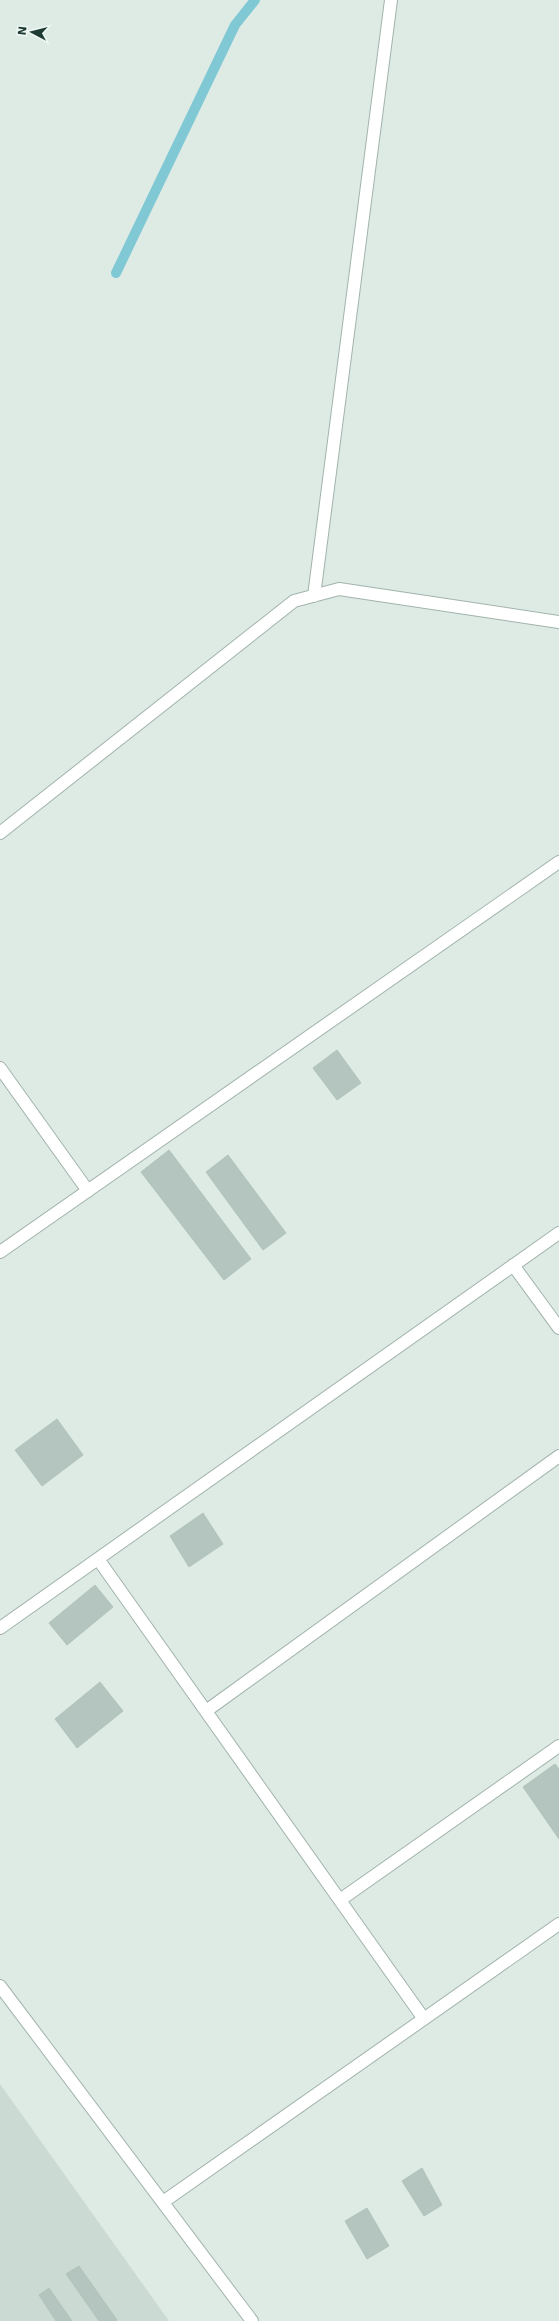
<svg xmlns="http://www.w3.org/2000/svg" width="559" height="2321" font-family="'DejaVu Sans',sans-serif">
<rect width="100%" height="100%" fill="#deebe5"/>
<path fill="#ccdad4" d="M0 2084 169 2321H0Z"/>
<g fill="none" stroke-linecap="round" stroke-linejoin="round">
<path stroke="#81c8d5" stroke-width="10" d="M116 273 235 25 255 0"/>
</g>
<path fill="#b3c5be" stroke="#b0c4bc" d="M337 1050 361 1083 337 1100 313 1068Z
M169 1150 251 1259 224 1280 141 1172Z
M228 1155 286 1233 263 1250 206 1172Z
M57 1419 83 1455 42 1486 15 1450Z
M203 1513 223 1544 189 1567 170 1536Z
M95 1585 113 1607 67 1645 49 1623Z
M100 1682 123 1711 77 1748 55 1719Z
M555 1764 559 1769V1839L523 1787Z
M422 2168 442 2205 424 2216 402 2181Z
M367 2208 389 2246 367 2259 345 2221Z
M79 2266 117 2320 116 2321H99L66 2274Z
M49 2288 72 2321H56L39 2295Z"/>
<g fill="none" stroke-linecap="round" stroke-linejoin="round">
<defs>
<path id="minor" d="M314 596 391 0
M0 833 294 601 339 589 559 622
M0 1068 88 1191
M0 1252 559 862
M513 1265 559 1328
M98 1559 424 2019
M0 1628 559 1233
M206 1711 559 1456
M340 1900 559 1746
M0 1986 252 2321
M163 2202 559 1924"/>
</defs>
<use href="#minor" stroke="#a1b3ac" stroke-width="14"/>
<use href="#minor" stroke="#fff" stroke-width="12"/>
</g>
<g transform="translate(32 32) rotate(277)" stroke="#eef7f3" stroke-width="3" paint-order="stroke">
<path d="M0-3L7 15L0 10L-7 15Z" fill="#1e3b33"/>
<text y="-6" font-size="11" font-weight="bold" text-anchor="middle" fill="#1e3b33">N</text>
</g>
</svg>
